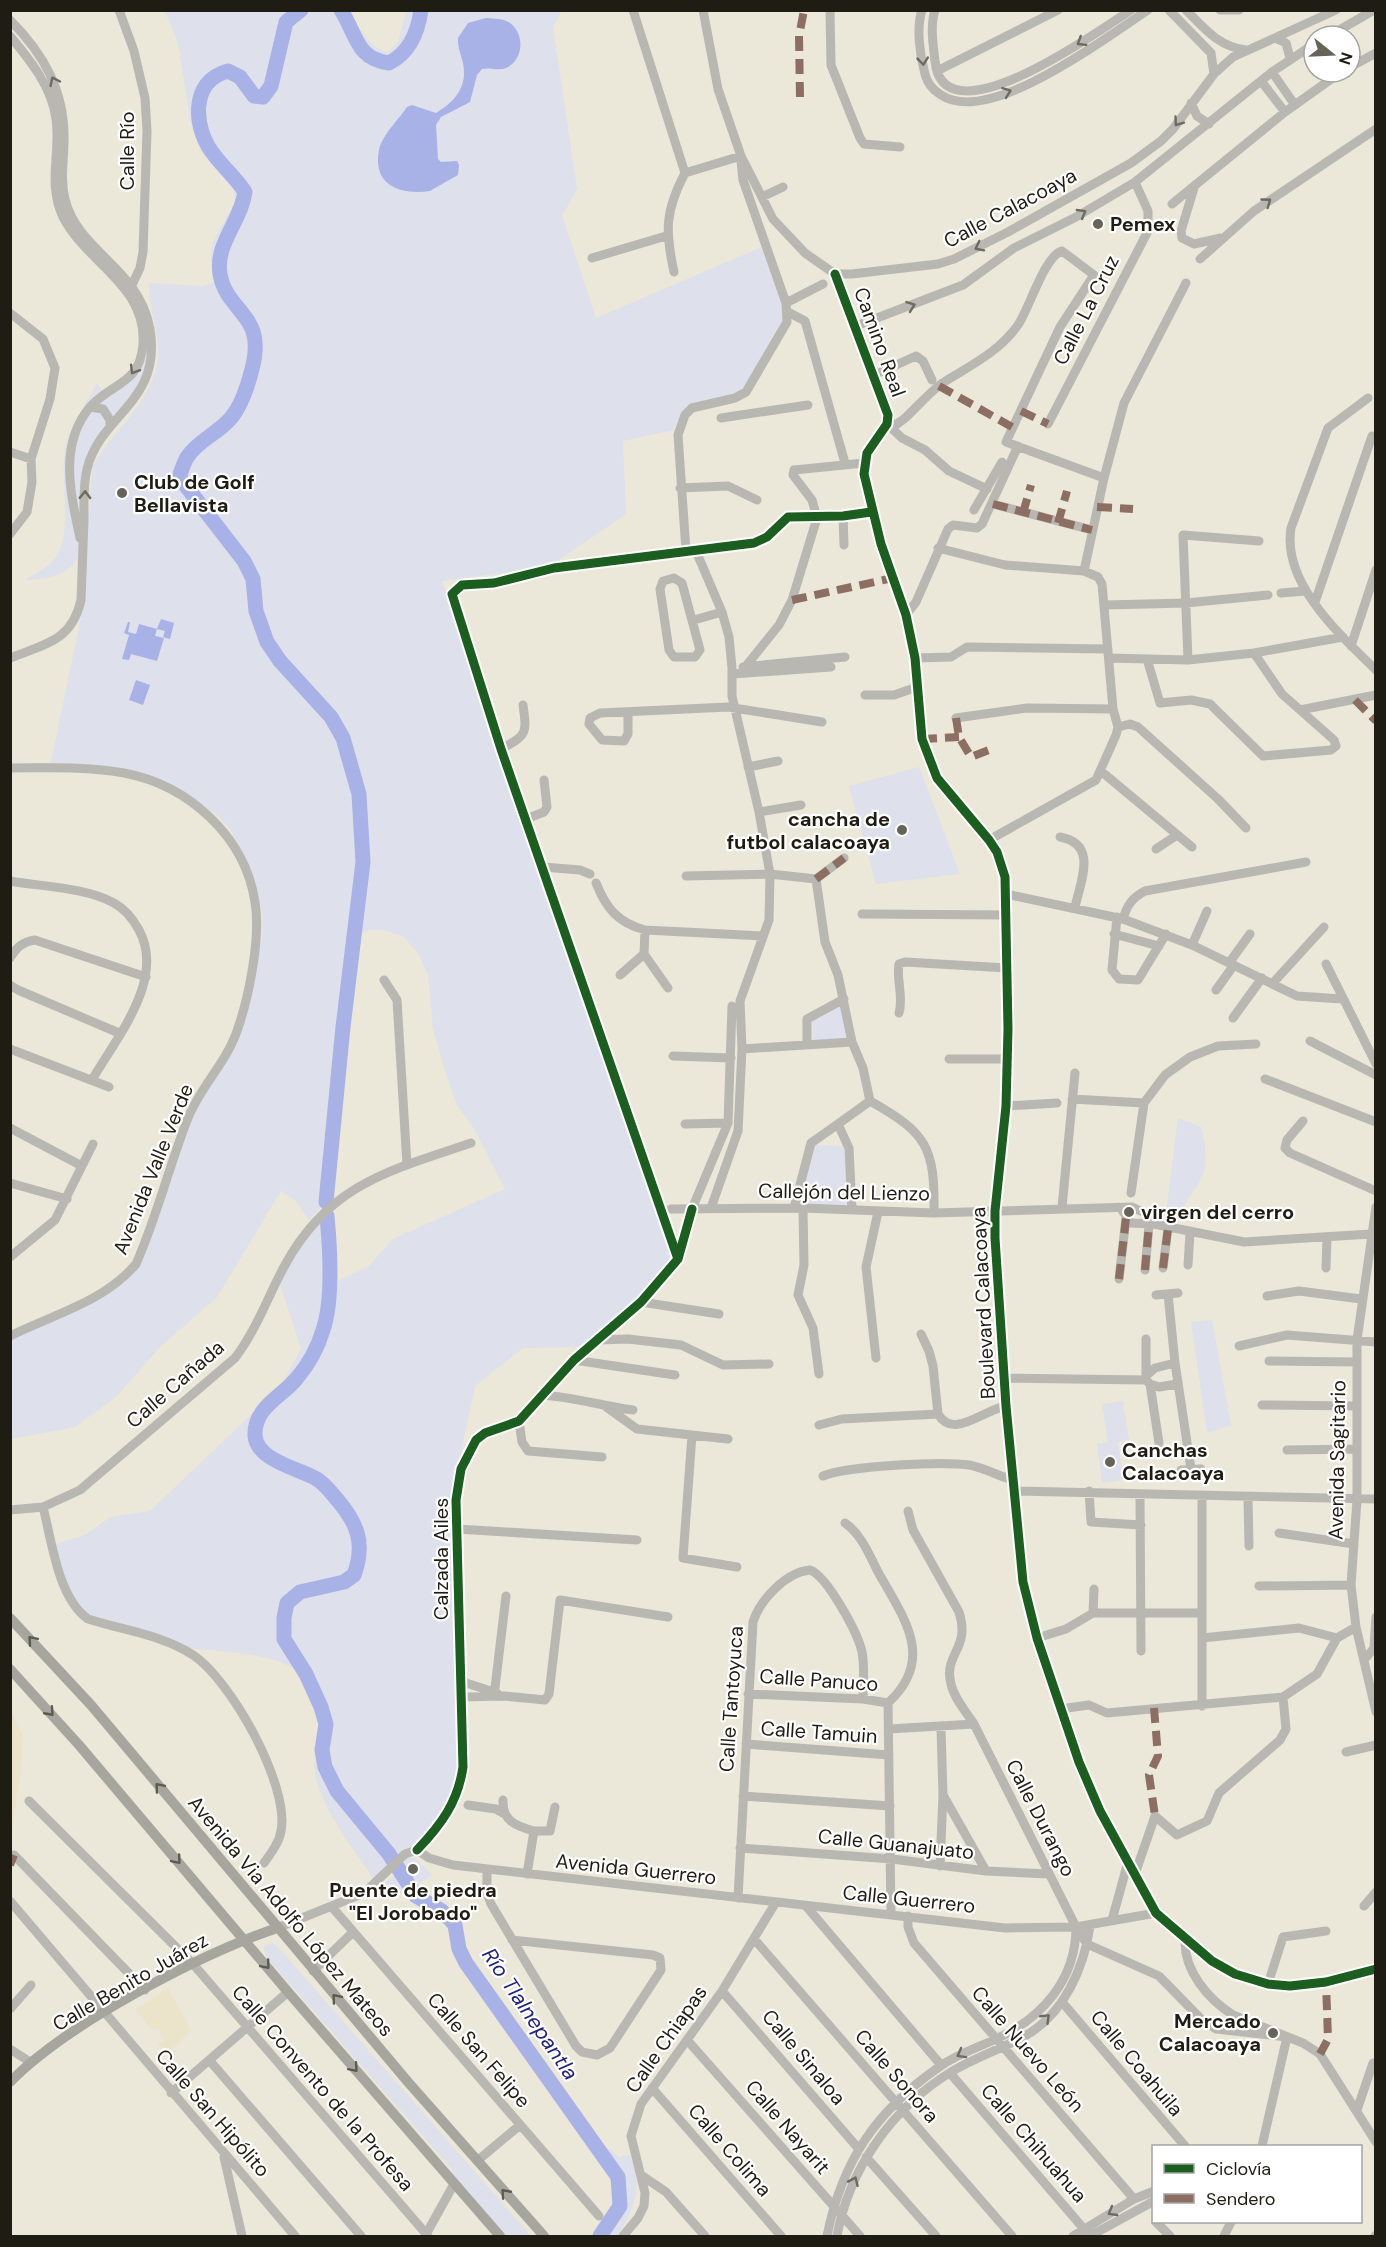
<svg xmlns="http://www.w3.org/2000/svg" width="1386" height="2247" font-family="'DM Sans',sans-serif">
<rect width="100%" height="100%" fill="#ebe7d9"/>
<path fill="#ebe4cb" d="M11 1713 23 1735 22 1762 11 1838Z
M168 1988 191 2030 166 2055 158 2043 164 2040 159 2029 151 2030 136 2009Z"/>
<path fill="#dee0eb" d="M165 11H350C359 28 369 49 389 52L398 42 406 11H562L553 27 577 189 562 216 596 318 764 246 788 312 764 362 740 393 684 413 674 430 623 441 626 514 549 567 442 581 676 1259 641 1300 585 1347 523 1348 475 1386 456 1476 460 1691 456 1783 442 1819 414 1850 376 1883C355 1850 325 1816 316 1777 312 1760 319 1744 319 1728 320 1713 313 1693 305 1680 286 1649 208 1653 177 1646 143 1639 110 1623 78 1612L53 1545 85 1535 111 1517 150 1511 280 1387 301 1349 278 1278 328 1208 334 1250 330 1285 369 1266 393 1239 505 1189 473 1127 457 1105 445 1071 433 1029 428 975 418 953 404 937 384 930H369L354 936 326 1202 309 1220 296 1201 281 1191 217 1297 160 1347 116 1397 75 1427 11 1439V1336L101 1295 136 1264 188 1118 229 1049 262 939 263 914 248 864 230 829 217 815 180 790 143 775 50 767 81 617 92 468C112 430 154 402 158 357 160 332 148 309 149 283L203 286 213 283 216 279 211 260 212 244 235 202 234 191 200 150 191 124 178 43Z
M150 339 147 371 113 422 104 414 108 428 91 453 81 553C69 576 50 579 25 580 36 573 48 568 55 558 75 533 58 477 66 445 72 422 87 403 97 383L107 397 125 385Z
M919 767 960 874 876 884 849 786Z
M842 1002 846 1039 813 1041 812 1017Z
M1178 1118 1201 1127C1215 1178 1195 1183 1173 1223L1165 1221Z
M813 1145 846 1146 848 1209 797 1207Z
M1212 1320 1231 1425 1207 1433 1191 1322Z
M1123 1401 1129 1440 1118 1442 1123 1480 1102 1483 1097 1444 1108 1442 1102 1404Z
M405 1856 416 1859 432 1875 402 1895 397 1890 372 1901 376 1888 404 1870Z
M272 1942 278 1947 531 2236H505L456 2182 451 2168 267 1958 263 1947Z
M611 2149 618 2157 630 2155C645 2183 633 2213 617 2236H606C631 2197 631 2191 607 2150Z"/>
<path fill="#a8b2e6" d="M486 18C495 19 503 18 510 23 525 34 524 60 506 68 499 71 490 67 482 69L477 75 470 102 441 117 436 125 438 159 441 162 457 161 459 165 458 175C454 177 432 190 430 191 401 195 372 186 379 150 382 135 399 119 407 107L412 105 436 113C451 104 465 91 464 71 464 60 457 50 458 38L468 23Z
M161 619 174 623 170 639 163 637 165 631 157 629Z
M128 622H130L128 632 136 634 139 624 157 629 155 636 164 638 157 661 131 654 129 660 122 659 129 635 124 633Z
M136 680 150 685 143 705 129 700Z"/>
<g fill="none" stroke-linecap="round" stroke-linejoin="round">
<path stroke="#a8b2e6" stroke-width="15" d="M301 10 286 22 271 86 263 97 254 96 240 77 228 71C189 81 193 130 215 156 225 169 236 178 245 192 241 221 215 244 220 274 227 314 267 313 252 369 248 385 241 407 230 419 218 433 198 441 188 456 184 461 182 470 179 477L244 561 253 579 256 611 267 642 280 661 331 717 343 738 359 794 363 862 343 1027 326 1202
M341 10C357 35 356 59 389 63 409 53 418 32 421 10
M327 1216C330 1248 333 1301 323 1330 318 1347 308 1365 297 1378 282 1397 254 1407 255 1435 256 1460 297 1468 315 1478 323 1482 329 1490 335 1497 357 1522 366 1543 354 1575L344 1582 300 1592 287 1603 284 1618V1639L306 1674 321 1707 326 1724 322 1750 325 1767 337 1791 389 1854 416 1896 442 1911 455 1925 459 1949 466 1963 618 2177 620 2206 600 2236"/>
<path stroke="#b8b7b2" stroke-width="9" d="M119 10 134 51 145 98 147 131 143 252 140 268 130 289
M633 10 685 173
M703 10 718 89 741 156 773 219 805 253 835 274H852L938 264 954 259 1008 232 1131 163 1161 141 1173 129 1214 74 1233 57 1336 10
M830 10 831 65 860 138 864 144 900 147
M922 10C916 28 920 56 925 74 927 83 933 90 941 95 989 127 1105 38 1148 10
M935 10C930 26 933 44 935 61 943 144 1100 30 1131 10
M1169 10 1211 53 1214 74
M1186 10C1205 29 1219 47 1246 50
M1220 10H1239
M10 20C44 54 65 92 64 140 64 160 60 179 65 199 78 252 139 267 150 329 162 403 101 413 87 469 83 485 84 503 84 519 83 546 82 573 81 600 72 641 45 644 10 658
M10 36C30 60 52 87 56 119 61 153 47 183 63 217 86 263 147 285 143 344 140 385 112 382 90 407 58 445 71 495 80 538
M1329 36 1374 10
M1277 39 1286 43 1290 58
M1350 67 1376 53
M937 71 1058 10
M1272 72 1295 105
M1261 81 1285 112
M1191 103 1197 116 1209 124
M1194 188 1181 231 1182 238 1194 244 1221 238
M762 197 783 187
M1172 204 1285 112 1341 72
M592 258 666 236
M1200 259 1254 211 1376 129
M674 272C665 231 665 211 685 173L741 156
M835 274 888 415 887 424 867 453 864 474 881 544 906 615 915 658 922 739 937 778 989 840 997 852 1005 877 1008 1029 1006 1106 995 1211V1238L1006 1406 1023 1582 1037 1638 1079 1762 1100 1811 1156 1913 1212 1961 1235 1974 1268 1984 1290 1986 1326 1982 1376 1969
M786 303 823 284
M788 312 805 321 845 463
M10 313 43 339 55 368 50 399 31 459 32 482 27 512 10 534
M856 326 963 285 1014 248 1076 217 1135 182 1272 72 1314 44
M874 375 916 356 923 361 932 380
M1368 398 1328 428 1291 528C1282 583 1339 634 1376 670
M90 407 103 409 110 420V427
M721 418 808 405
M887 424H897L904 419C916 408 928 394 941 384 969 366 998 353 1018 325 1029 309 1045 255 1062 251L1094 275 1060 327 1006 442 1104 478
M887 424 902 438 925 450 949 471 987 489
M1048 424 1148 231V211L1135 182
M10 452 31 459
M680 488 728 486 757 500
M993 504 1092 530
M974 510 1002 462
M843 516 844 545
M938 548 1005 565 1084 571 1098 577 1102 584 1113 709 1118 727 1116 735 1096 780 989 840
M686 551 678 435 685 415 692 408 735 398 746 392 787 322 786 303 743 180 741 161
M696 551 722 612 729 637 732 668V696L759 812 770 874 769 920 740 1001 742 1049 738 1131 711 1208
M1084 571 1104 478 1124 403 1186 283
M674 578 682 583 700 650 695 657H674L669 650 660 589 663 581Z
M1281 593 1305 591
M1315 602 1372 436
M1105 605 1186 603 1268 595
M906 615 916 602 948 529 953 525 977 528 982 524 1018 446
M694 620 722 612
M1351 646 1376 570
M915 658 951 657 967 647 1108 649
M1109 658 1188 660 1254 653 1343 637
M1147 659 1160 703 1191 700 1210 704 1263 756 1331 750 1336 746 1334 740 1282 694 1254 653
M1188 660 1183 535 1259 541
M746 666 779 625 792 600 817 518 812 500 793 475 794 470 864 463
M743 667 845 657
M732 674 831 667
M865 695H894L917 687
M1300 710 1376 695
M628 713V734L624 741 602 740 589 724 590 718 600 713 728 707 822 722
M956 718 1027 708 1113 709
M1118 727 1130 724 1138 727 1218 799 1246 828
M501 749C527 735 527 734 523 705
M748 767 778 761
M10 768C48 768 87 766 124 773 188 785 245 836 255 902 261 937 249 997 237 1031 226 1063 200 1087 188 1118 169 1166 157 1217 136 1264 104 1302 54 1314 10 1336
M1102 772 1192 847
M759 812 801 805
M526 819 544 812 547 807 544 780
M1060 837C1098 844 1081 880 1075 907
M1156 849 1177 835
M543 867 580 870 590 874
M686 876 770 874 816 879 844 858
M816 879 825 942 838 975 852 1042 863 1068 870 1101C927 1133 935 1147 934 1213
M10 881C44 887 84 887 114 903 125 909 133 919 139 930 166 980 116 1038 92 1080
M596 883C606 908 618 923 645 930L644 954 620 975
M1006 894 1123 919 1192 945 1297 996 1342 999
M862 914 1006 915
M1117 917 1112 970 1119 979 1138 980 1166 934
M1123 919C1127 905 1132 898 1145 891L1306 862
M645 930 763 936
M1114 934 1159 946
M1192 945 1207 911
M644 954 668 988
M10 958C17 947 22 942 35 940L146 977
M1229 963 1250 934
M1326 964 1376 1064
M384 980 397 1000 407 1165
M1272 984 1324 927
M10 985 18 990 119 1033
M1216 990 1234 965
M899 1013C904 996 896 981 899 964L905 962 1007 968
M1233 1018 1262 978
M1310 1041 1376 1075
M807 1044V1019L844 999
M10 1049 109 1087
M742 1049 852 1042
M673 1056 731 1058
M949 1059H1007
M1265 1079 1376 1122
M1072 1099 1144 1103
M1006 1106 1057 1103
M1303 1121 1287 1140 1285 1148 1290 1153 1376 1191
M685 1124 728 1123
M10 1128 80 1165
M10 1183 67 1199
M1131 1193 1144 1103 1165 1075 1190 1057 1218 1046 1256 1044
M1062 1207 1075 1073
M1376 1207 1357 1340V1500L1351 1585 1356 1627 1376 1712
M794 1208 811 1143 838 1124
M803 1208 804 1265 798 1295 813 1328 819 1374
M671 1209 803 1208 934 1213 1132 1207 1145 1213 1154 1224
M1121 1209 1131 1223 1154 1224 1244 1242 1371 1234
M852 1210 849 1148 838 1124 870 1101
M10 1257 55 1220 93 1144
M678 1259 501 749 452 594 462 585 494 583 554 568 754 543 767 537 788 517 843 516 871 512
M1188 1265 1190 1233
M1163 1268 1168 1228
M1326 1268 1327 1237
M1145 1270 1149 1225
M1119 1279 1126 1218
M1168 1294 1175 1363 1191 1469
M1156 1295 1178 1293
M1267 1296 1299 1291 1361 1299
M641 1302 719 1314
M921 1334 929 1351 933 1366 938 1414C953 1440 983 1410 1006 1406
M1146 1339V1380L1150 1384 1159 1443
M598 1340 628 1339 681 1345 723 1365 769 1364
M1239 1346 1287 1335 1376 1342
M876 1358 866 1267 878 1212
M574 1360 675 1375
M1269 1361 1357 1362
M1148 1374 1155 1368 1175 1363
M1005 1378 1146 1380
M1150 1384 1159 1387 1177 1384
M542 1395C574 1397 602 1406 633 1410
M1262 1405 1356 1406
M605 1406 637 1429 728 1439
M519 1421 522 1442 528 1451 602 1457
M819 1425 842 1419 938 1414
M692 1435 683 1558 737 1567
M1287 1450 1356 1449
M1181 1470 1201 1469
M823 1476C847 1466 942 1461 969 1465 985 1468 998 1476 1013 1480
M1014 1491 1376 1499
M1089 1491 1091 1522 1141 1525
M1140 1494 1141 1651
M1202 1496V1706
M1248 1498 1249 1546
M43 1507C52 1542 58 1598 88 1619 122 1630 163 1635 193 1655 231 1680 290 1786 281 1831 279 1843 271 1853 264 1863
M10 1510 43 1507 80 1490 235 1358C257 1329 268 1296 285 1265 329 1184 391 1170 471 1143
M908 1511 913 1530 959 1612C971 1649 943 1654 951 1684 954 1698 966 1712 974 1724L1076 1927 1087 1944 1159 1976 1203 2021 1216 2029 1287 2037
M845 1523C861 1534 869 1554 878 1572 904 1618 936 1659 888 1703
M457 1529 637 1540
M1279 1533 1354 1544
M1259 1586 1351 1585
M1093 1613 1094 1589
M1037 1638 1066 1629 1093 1613H1202
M1202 1638 1299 1628 1337 1638
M1365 1659 1374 1648 1376 1617
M460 1681 497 1693
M748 1694 863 1699 888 1703
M494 1696 506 1596
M461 1697 504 1696 545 1700 549 1694 560 1600 668 1617
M888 1703 891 1914
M1060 1709 1089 1705 1107 1713 1283 1697 1317 1674 1337 1638 1356 1627
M889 1729 974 1724
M746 1744 889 1755
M1346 1752 1376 1745
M943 1795 986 1871
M743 1796 890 1806
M503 1800C502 1821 516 1826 534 1831
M29 1801 193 1964 428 2236
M468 1805 496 1809 503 1813
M740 1848 892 1859 986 1871 1049 1874
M417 1850 429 1858 453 1865 1005 1928 1076 1927 1156 1913
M14 1855 145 1990
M940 1866 943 1795 941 1728
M487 1870V1893L491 1904 576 2046 582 2052 597 2055 610 2048 661 1970 660 1958 653 1955 512 1940
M527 1874 534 1831H550L555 1807
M1135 1874 1155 1816 1177 1835 1207 1821 1219 1793 1280 1740 1286 1729 1283 1697
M738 1898 753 1622C760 1600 786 1572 810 1570 827 1576 858 1633 862 1652 865 1667 863 1683 863 1699
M10 1901 295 2236
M806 1906 941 2065
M1364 1906 1376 1892
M332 1907 599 2216
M908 1916V1927L914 1943 1134 2199
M1112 1920 1128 1862
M277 1928 364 1893 405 1854 417 1850 444 1819 460 1785 463 1767 456 1500 461 1469 476 1440 485 1433 519 1421 574 1360 641 1302 678 1259 692 1209 728 1123 732 1006
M755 1940 1012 2236
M1185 1940C1184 1971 1208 1999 1233 2015L1303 2043 1320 2054 1376 2142
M313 1971 353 1932
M1268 1984 1283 1937 1326 1931
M722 1991 858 2148
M1062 2002 1185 2146
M10 2009 31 1985
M688 2041 860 2236
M10 2049 30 2062
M210 2061 361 2236
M950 2073 1090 2236
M652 2088 781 2236
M171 2093 288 1992
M1357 2110 1373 2063
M1262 2146 1287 2037
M224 2157 242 2236
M866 2157 936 2236
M477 2161 520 2125
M641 2175 666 2192 705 2236
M1156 2222 1170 2236
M425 2236 454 2184
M623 2236 638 2218 644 2206 645 2193 631 2136 641 2104 722 1991 776 1902
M827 2236C842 2161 876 2111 939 2067 957 2054 977 2048 996 2039 1042 2018 1076 1980 1076 1927
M837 2236C849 2169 892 2108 951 2072 974 2058 1001 2049 1025 2036 1064 2014 1084 1968 1090 1926
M1073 2236 1134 2199 1154 2191
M1090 2236 1154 2201
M1224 2236 1231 2222
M1375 2236 1376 2235"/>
<path stroke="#a7a69e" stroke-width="10" d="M10 1618 91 1705 408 2082 544 2236
M10 1669 79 1745 288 1992 500 2236
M10 2082C68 2023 199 1955 277 1928"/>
<path stroke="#8d6e63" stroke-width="8" stroke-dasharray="15 8" stroke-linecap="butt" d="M800 97 799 36 804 10
M939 386 1012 427
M1021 411 1048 424
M993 504 1092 530
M1097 507 1133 509
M1023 513 1031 485
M1058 523 1067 491
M792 600 893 578
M1355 700 1376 721
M956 718 959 737 971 757 989 750
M922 739 959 737
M816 879 844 858
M1163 1268 1168 1228
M1145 1270 1149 1225
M1119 1279 1126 1218
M1154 1708 1158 1756 1149 1775 1155 1816
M10 1865 14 1855
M1320 2054 1328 2039 1326 1982"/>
<defs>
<path id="cycleway" d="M835 274 888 415 887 424 867 453 864 474 881 544 906 615 915 658 922 739 937 778 989 840 997 852 1005 877 1008 1029 1006 1106 995 1211V1238L1006 1406 1023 1582 1037 1638 1079 1762 1100 1811 1156 1913 1212 1961 1235 1974 1268 1984 1290 1986 1326 1982 1376 1969
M678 1259 501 749 452 594 462 585 494 583 554 568 754 543 767 537 788 517 843 516 871 512
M417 1850C441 1825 458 1802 463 1767L456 1500 461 1469 476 1440 485 1433 519 1421 574 1360 641 1302 678 1259 692 1209"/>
</defs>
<use href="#cycleway" stroke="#fff" stroke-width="13"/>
<use href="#cycleway" stroke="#1b5e20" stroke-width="9"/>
</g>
<defs><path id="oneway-chevron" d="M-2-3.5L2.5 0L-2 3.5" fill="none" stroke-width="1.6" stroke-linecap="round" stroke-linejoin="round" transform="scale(1.5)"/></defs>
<g stroke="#6c6a62">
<use href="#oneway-chevron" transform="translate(1081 42) rotate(148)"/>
<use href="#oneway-chevron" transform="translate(923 61) rotate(84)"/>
<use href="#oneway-chevron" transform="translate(54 81) rotate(-115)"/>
<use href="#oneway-chevron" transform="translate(1007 92) rotate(-20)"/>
<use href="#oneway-chevron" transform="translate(1178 122) rotate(126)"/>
<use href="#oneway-chevron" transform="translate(1267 202) rotate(-36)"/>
<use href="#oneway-chevron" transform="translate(1082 213) rotate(-30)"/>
<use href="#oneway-chevron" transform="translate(979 247) rotate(153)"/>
<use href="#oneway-chevron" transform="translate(911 306) rotate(-20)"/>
<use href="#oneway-chevron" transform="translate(134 370) rotate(121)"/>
<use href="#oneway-chevron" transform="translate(85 495) rotate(-89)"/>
<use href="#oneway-chevron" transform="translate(1046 2018) rotate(-44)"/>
<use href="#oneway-chevron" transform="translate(961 2054) rotate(151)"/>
<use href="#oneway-chevron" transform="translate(854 2181) rotate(-66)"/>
<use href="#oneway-chevron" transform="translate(1112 2212) rotate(150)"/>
</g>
<g stroke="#5c5b52">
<use href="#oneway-chevron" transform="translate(32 1640) rotate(-131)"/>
<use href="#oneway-chevron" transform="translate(50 1712) rotate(48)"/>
<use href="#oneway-chevron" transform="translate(159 1787) rotate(-130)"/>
<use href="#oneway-chevron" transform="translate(177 1860) rotate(50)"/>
<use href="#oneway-chevron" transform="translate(266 1965) rotate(50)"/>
<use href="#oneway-chevron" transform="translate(336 1998) rotate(-130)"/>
<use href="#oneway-chevron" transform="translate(354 2068) rotate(49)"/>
<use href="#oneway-chevron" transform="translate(505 2193) rotate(-132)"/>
</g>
<g fill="#666458" stroke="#fff" stroke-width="2">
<circle cx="1098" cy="224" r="6"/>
<circle cx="122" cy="493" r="6"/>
<circle cx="902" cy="830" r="6"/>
<circle cx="1129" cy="1212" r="6"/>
<circle cx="1110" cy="1462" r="6"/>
<circle cx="413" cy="1869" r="6"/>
<circle cx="1273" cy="2033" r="6"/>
</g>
<g text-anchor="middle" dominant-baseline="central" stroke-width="4.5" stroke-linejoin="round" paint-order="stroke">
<g font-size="20" fill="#1f1d13" stroke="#fff">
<text transform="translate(127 151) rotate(-90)">Calle Río</text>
<text transform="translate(1010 208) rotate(-28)">Calle Calacoaya</text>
<text transform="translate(1086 310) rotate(-63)">Calle La Cruz</text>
<text transform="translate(880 342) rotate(70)">Camino Real</text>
<text transform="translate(153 1169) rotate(-68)">Avenida Valle Verde</text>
<text transform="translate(844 1192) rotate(1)">Callejón del Lienzo</text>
<text transform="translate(983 1303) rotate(-93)">Boulevard Calacoaya</text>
<text transform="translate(175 1384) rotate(-41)">Calle Cañada</text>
<text transform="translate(1337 1460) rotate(-89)">Avenida Sagitario</text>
<text transform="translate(441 1559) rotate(-90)">Calzada Ailes</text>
<text transform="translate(819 1680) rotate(4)">Calle Panuco</text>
<text transform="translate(731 1699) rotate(-86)">Calle Tantoyuca</text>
<text transform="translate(819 1732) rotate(4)">Calle Tamuin</text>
<text transform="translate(1041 1818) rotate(63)">Calle Durango</text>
<text transform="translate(896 1844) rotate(6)">Calle Guanajuato</text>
<text transform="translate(636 1869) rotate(6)">Avenida Guerrero</text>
<text transform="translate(909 1899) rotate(6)">Calle Guerrero</text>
<text transform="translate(291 1916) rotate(50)">Avenida Via Adolfo López Mateos</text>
<text transform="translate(130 1982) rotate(-30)">Calle Benito Juárez</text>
<text transform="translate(666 2039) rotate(-55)">Calle Chiapas</text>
<text transform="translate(1028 2049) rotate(49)">Calle Nuevo León</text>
<text transform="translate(479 2050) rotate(49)">Calle San Felipe</text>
<text transform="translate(804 2057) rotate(50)">Calle Sinaloa</text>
<text transform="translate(1137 2063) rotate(50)">Calle Coahuila</text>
<text transform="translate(897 2076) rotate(49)">Calle Sonora</text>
<text transform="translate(323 2088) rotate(49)">Calle Convento de la Profesa</text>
<text transform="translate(213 2113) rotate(49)">Calle San Hipólito</text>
<text transform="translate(788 2127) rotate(49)">Calle Nayarit</text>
<text transform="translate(1034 2143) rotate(49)">Calle Chihuahua</text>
<text transform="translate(730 2150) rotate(49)">Calle Colima</text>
</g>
<g font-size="20" font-weight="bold" fill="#1f1d13" stroke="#fff" text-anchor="start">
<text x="1110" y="224">Pemex</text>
<text x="134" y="482">Club de Golf<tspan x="134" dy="23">Bellavista</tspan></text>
<text x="890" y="819" text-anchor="end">cancha de<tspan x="890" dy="23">futbol calacoaya</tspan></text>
<text x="1141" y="1212">virgen del cerro</text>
<text x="1122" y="1450">Canchas<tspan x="1122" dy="23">Calacoaya</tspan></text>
<text x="413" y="1890" text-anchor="middle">Puente de piedra<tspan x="413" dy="23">"El Jorobado"</tspan></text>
<text x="1261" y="2021" text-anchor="end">Mercado<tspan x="1261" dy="23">Calacoaya</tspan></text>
</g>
<g font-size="21" font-style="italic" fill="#22247f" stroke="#fff">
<text transform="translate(530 2014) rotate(56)">Río Tlalnepantla</text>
</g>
</g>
<rect width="1386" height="2247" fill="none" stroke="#1f1d13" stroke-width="24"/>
<rect x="1152" y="2145" width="210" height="78" fill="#ffffff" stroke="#a5a5a1" stroke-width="1.5"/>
<rect x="1164" y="2164" width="30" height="9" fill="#1b5e20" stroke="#a5a5a1" stroke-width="1.5"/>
<text x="1206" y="2175" font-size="18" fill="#1f1d13">Ciclovía</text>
<rect x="1164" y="2194" width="30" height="9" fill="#8d6e63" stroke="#a5a5a1" stroke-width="1.5"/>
<text x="1206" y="2205" font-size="18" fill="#1f1d13">Sendero</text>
<g transform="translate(1332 54) rotate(108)"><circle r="28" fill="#ffffff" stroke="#a5a5a1" stroke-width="1.5"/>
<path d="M0-4.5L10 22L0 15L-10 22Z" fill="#666458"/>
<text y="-9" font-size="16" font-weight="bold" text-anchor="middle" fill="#1f1d13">N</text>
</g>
</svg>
